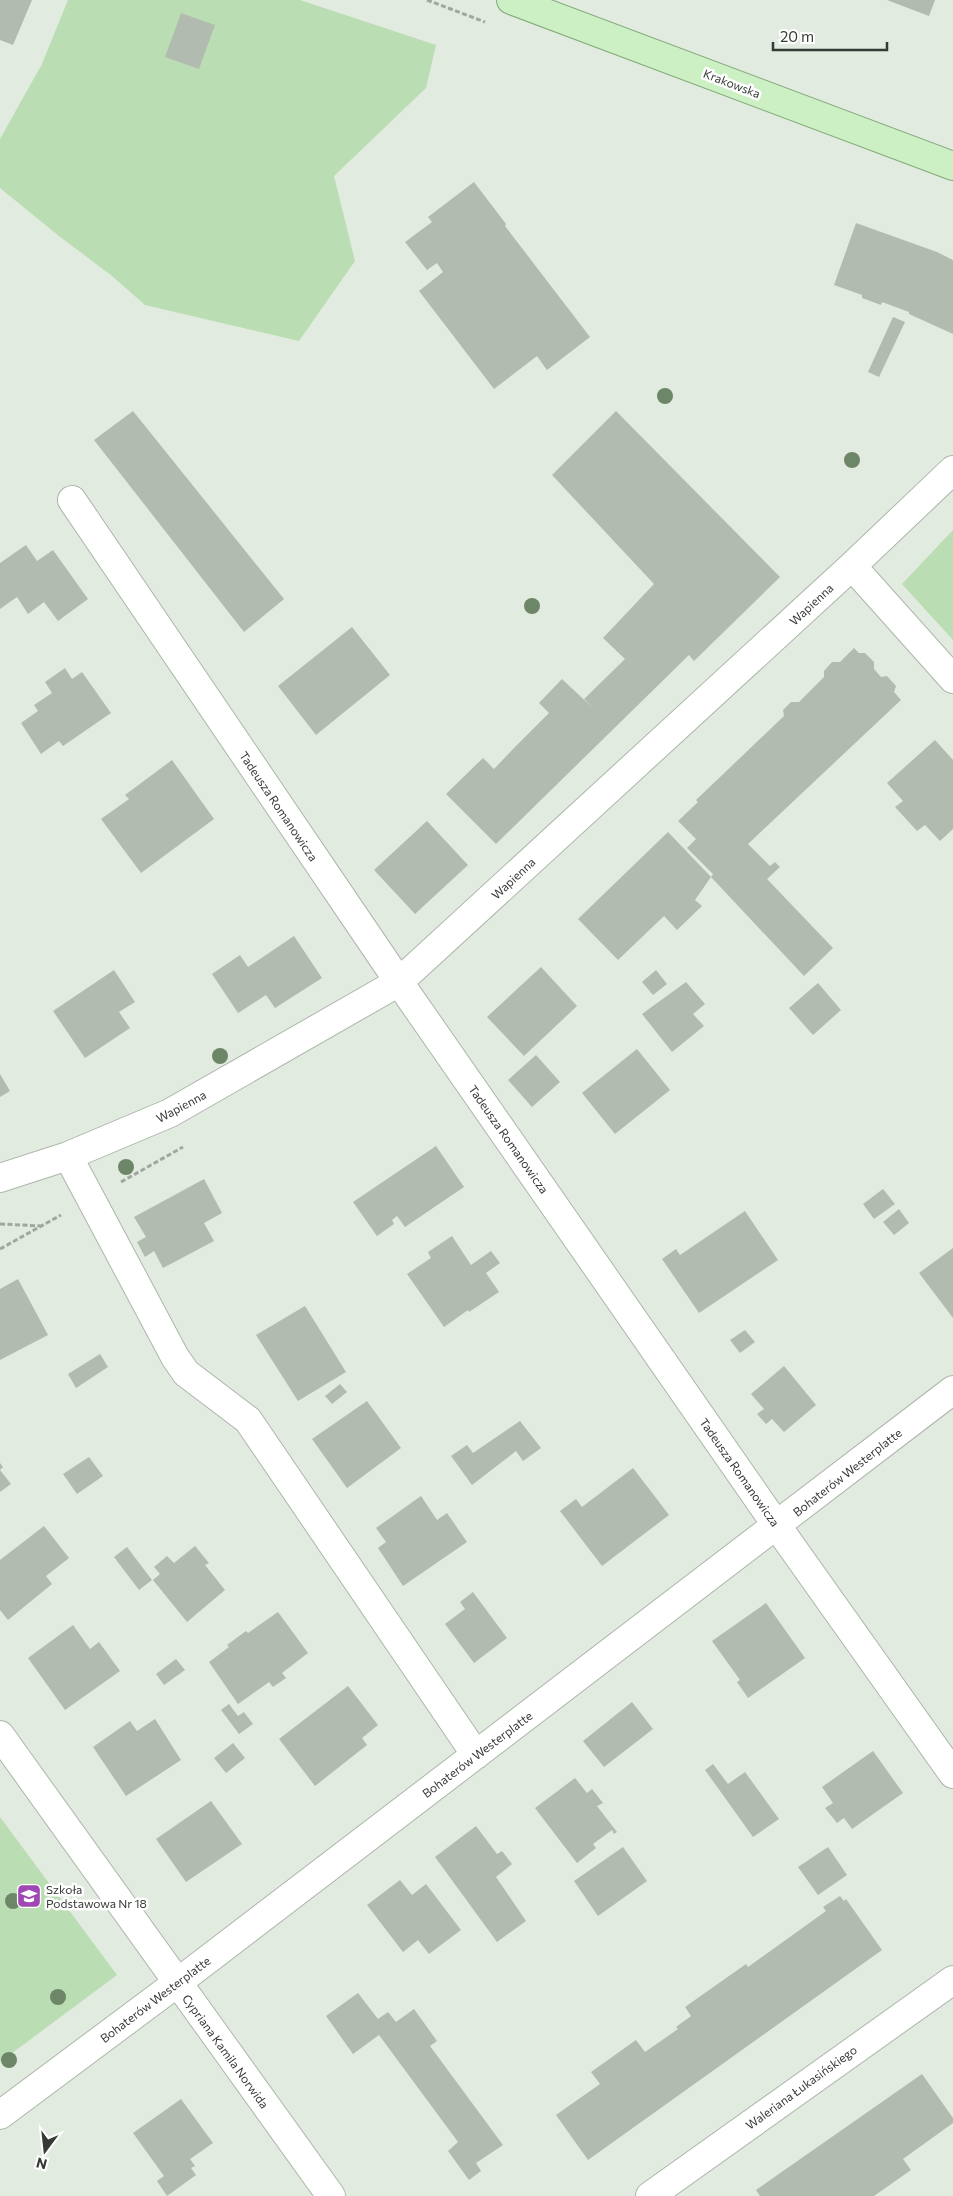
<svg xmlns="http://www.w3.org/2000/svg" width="953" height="2196" font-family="Commissioner,sans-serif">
<rect width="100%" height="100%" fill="#e1ebdf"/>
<path fill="#bbddb3" d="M68 0H300L436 45 426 88 334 176 355 261 299 341 145 305 112 276 59 236 0 188V139L42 64Z
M953 530V640L902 584Z
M0 1817 117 1975 0 2062Z"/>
<path fill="#b2bbaf" d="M0 0H32L13 45 0 40Z
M887 0H935L929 16Z
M181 13 215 25 199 69 165 57Z
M474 182 506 224 505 226 590 337 547 370 537 356 494 389 419 291 443 272 437 263 427 270 405 242 432 222 428 217Z
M856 223 937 252 953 260V334L909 314V312L882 302 881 305 862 298V295L834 285Z
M893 317 905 322 879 377 868 372Z
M133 411 284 599 244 632 94 440Z
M616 411 780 577 694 661 689 655 496 844 446 794 483 758 494 769 516 746 549 713 539 703 562 679 596 711 584 699 625 659 603 638 654 584 552 475Z
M26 545 37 561 53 550 88 599 58 621 44 602 28 614 17 597 0 609V563Z
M352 627 390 675 316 735 278 686Z
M854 648 859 653H865L874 662V669L881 677 887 676 896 686 894 692 901 700 748 844 770 866 775 862 780 867 767 879 833 948 804 976 711 877 695 900 702 906 677 930 664 916 618 960 578 919 668 832 711 877 713 874 687 848 696 839 678 821 698 802 696 800 784 716 783 710 791 702H799L824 677V671L832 662H840Z
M65 668 72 679 82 672 111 713 63 746 59 741 41 754 21 723 38 711 34 705 52 693 45 682Z
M935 740 953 760V829L940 841 925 825 917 831 895 807 903 801 887 783Z
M172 760 214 819 141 873 101 819 129 799 125 795Z
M427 821 468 865 415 914 374 870Z
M294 936 322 978 275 1008 266 995 238 1013 212 974 240 955 248 967Z
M541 967 577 1006 524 1056 487 1017Z
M114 970 135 1002 119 1012 130 1028 85 1058 53 1011Z
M656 970 667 984 653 995 642 982Z
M686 982 705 1004 693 1014 704 1026 672 1052 642 1014Z
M818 983 841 1010 813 1035 789 1008Z
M637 1049 670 1090 615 1134 582 1093Z
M536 1055 560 1082 532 1107 508 1080Z
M0 1074 10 1091 0 1097Z
M436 1146 464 1187 405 1227 397 1216 392 1220 394 1224 377 1236 353 1202Z
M204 1179 222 1213 204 1223 214 1241 163 1268 154 1251 145 1257 137 1242 146 1237 134 1217Z
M883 1189 895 1204 874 1219 863 1204Z
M899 1209 909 1223 894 1235 883 1222Z
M745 1211 778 1260 699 1313 662 1259 676 1249 680 1255Z
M452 1236 471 1265 491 1251 500 1263 486 1273 499 1292 469 1312 468 1310 444 1327 407 1274 431 1258 428 1252Z
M953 1248V1318L919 1273Z
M18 1279 48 1335 0 1360V1289Z
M305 1306 346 1372 298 1401 256 1335Z
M745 1330 755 1342 740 1353 730 1340Z
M100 1354 108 1367 76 1388 68 1374Z
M784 1366 816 1405 784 1432 772 1419 766 1424 757 1414 764 1409 751 1394Z
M340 1384 347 1392 332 1404 325 1396Z
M367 1401 401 1448 347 1488 312 1439Z
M520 1421 541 1448 523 1461 516 1451 472 1485 451 1456 467 1445 473 1453Z
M89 1457 103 1476 77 1494 63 1474Z
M0 1463 3 1467 0 1470 11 1484 0 1492Z
M633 1468 669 1515 602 1566 560 1511 576 1499 582 1507Z
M421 1496 437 1520 447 1513 467 1542 403 1586 378 1548 386 1542 376 1528Z
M44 1526 69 1558 46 1576 52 1584 8 1620 0 1610V1560Z
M195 1546 209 1563 205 1565 225 1590 187 1622 153 1580 160 1574 154 1567 167 1556 174 1563Z
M127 1547 152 1580 139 1590 114 1557Z
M473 1592 507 1638 474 1663 445 1624 465 1609 460 1602Z
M766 1603 805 1658 748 1698 737 1682 740 1680 712 1641Z
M278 1612 308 1653 282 1673 286 1678 273 1687 269 1682 238 1704 209 1662 229 1647 227 1645 246 1631 248 1633Z
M73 1625 90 1649 99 1642 120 1671 65 1710 28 1658Z
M176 1659 185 1670 164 1685 156 1674Z
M348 1686 378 1725 362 1738 367 1745 315 1786 279 1739Z
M632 1702 653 1729 604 1767 583 1741Z
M229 1704 238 1716 244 1712 253 1724 239 1734 221 1710Z
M155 1719 181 1760 126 1796 93 1747 130 1721 137 1731Z
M233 1743 245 1758 226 1773 214 1758Z
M873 1751 903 1793 852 1829 844 1818 837 1823 825 1808 833 1803 822 1787Z
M713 1764 728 1784 745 1772 779 1819 753 1837 705 1770Z
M575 1778 587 1793 592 1789 603 1803 597 1806 617 1832 614 1834 612 1830 593 1844 596 1848 577 1863 535 1808Z
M211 1801 242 1844 186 1882 156 1839Z
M476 1826 497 1854 502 1851 512 1864 496 1877 526 1921 497 1942 435 1857Z
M623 1847 647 1881 598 1916 574 1881Z
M828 1847 847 1875 818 1895 798 1867Z
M400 1880 412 1895 426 1884 461 1930 429 1954 418 1940 403 1952 367 1905Z
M840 1896 844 1901 846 1899 882 1950 588 2160 556 2115 600 2084 591 2072 636 2040 645 2052 678 2029 676 2027 691 2016 685 2007 746 1964 748 1967 826 1911 823 1907Z
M358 1993 378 2019 388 2012 396 2022 414 2009 437 2041 430 2046 503 2145 476 2163 481 2171 469 2180 448 2151 458 2142 379 2035 353 2054 326 2016Z
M922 2074 953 2118V2123L903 2159 911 2170 874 2196H760L756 2190Z
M181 2099 213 2143 190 2159 195 2166 191 2168 196 2175 167 2196 157 2181 164 2176 133 2133Z"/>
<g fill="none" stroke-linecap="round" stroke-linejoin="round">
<defs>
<path id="minor" d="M72 500 399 982 777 1526 953 1774
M852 566 953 679
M68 1156 175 1357 186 1373 248 1420 476 1755
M0 1178 68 1156 170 1113 399 982 852 566 953 470
M0 1735 331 2196
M0 2115 177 1983 953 1390
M650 2196 953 1980"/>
<path id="major" d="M511 0 953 166"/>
</defs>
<use href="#minor" stroke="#adb6ab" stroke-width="30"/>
<use href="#major" stroke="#81a979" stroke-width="30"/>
<path stroke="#a0a89e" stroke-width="3" stroke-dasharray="5 2.5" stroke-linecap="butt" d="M427 0 485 22
M121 1182 183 1147
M0 1224 42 1226
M0 1249 61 1215"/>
<use href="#minor" stroke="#fff" stroke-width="28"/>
<use href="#major" stroke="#ccefc4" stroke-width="28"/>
</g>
<g fill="#6d8667">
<circle cx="665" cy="396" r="8"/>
<circle cx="852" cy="460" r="8"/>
<circle cx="532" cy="606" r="8"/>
<circle cx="220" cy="1056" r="8"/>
<circle cx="126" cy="1167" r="8"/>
<circle cx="13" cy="1901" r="8"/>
<circle cx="58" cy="1997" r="8"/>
<circle cx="9" cy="2060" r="8"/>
</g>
<defs>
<symbol id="school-square" viewBox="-11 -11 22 22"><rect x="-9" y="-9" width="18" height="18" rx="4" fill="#9f47b3" stroke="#fff"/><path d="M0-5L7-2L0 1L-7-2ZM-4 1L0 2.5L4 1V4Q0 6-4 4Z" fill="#fff"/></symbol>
</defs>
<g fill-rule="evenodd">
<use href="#school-square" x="15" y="1882" width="28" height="28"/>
</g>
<g text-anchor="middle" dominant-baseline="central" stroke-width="5" stroke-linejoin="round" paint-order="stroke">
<g font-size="12" fill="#363a35" stroke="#fff">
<text transform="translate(732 83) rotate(21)">Krakowska</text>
<text transform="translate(811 604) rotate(-43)">Wapienna</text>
<text transform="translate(279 806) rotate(56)">Tadeusza Romanowicza</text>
<text transform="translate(513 878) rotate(-43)">Wapienna</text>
<text transform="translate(181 1106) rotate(-28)">Wapienna</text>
<text transform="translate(509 1139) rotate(55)">Tadeusza Romanowicza</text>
<text transform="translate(740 1472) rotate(55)">Tadeusza Romanowicza</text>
<text transform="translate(847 1472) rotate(-38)">Bohaterów Westerplatte</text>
<text transform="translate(477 1754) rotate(-37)">Bohaterów Westerplatte</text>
<text transform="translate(155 1999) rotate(-37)">Bohaterów Westerplatte</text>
<text transform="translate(226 2051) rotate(54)">Cypriana Kamila Norwida</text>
<text transform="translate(801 2087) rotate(-36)">Waleriana Łukasińskiego</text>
</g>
<g font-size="12" fill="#363a35" stroke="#fff" text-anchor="start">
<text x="46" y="1889">Szkoła<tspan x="46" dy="14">Podstawowa Nr 18</tspan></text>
</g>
</g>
<g transform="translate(45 2151) rotate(195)" stroke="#ffffff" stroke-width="4" paint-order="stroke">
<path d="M0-4L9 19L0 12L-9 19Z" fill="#363a35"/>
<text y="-8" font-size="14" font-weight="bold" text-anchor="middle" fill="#363a35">N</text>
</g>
<path d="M773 42v8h114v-8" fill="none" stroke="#363a35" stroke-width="2.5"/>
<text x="780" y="42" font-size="15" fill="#363a35" stroke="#ffffff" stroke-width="4" paint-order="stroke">20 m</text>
</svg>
